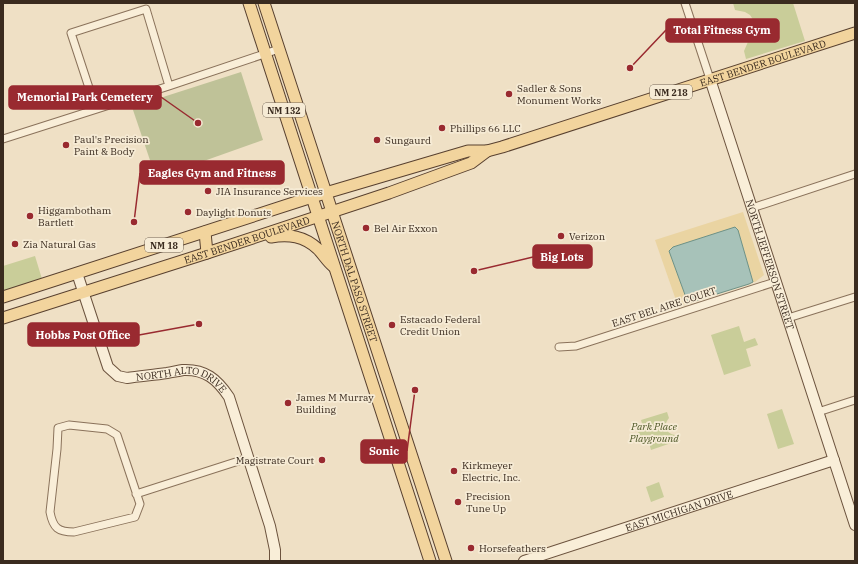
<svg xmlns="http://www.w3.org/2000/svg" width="858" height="564" font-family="'IBM Plex Serif',serif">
<rect width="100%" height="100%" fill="#efe0c5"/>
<path fill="#c9cd99" d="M733 3H793L805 41 746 59 744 51 754 28V21L750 15 745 12 735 10Z
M35 256 42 279 3 291V266Z
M739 326 744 342 755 338 758 345 746 349 751 366 724 375 711 335Z
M782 409 794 444 778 449 767 414Z
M667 412 669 418C663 425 665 433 675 435L677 441 651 450 649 443C637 445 633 434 643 427L641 420Z
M659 482 664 497 651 502 646 487Z"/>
<path fill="#ead4a2" d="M743 212 764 275 755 282H753L738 230 735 228 669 251 688 303 678 306 655 240Z"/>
<path fill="#bfc298" d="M241 72 263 140 156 178 132 107Z"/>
<path fill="#a7c2b9" stroke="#6d9186" d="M735 227 738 230 753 282 749 284 688 303 669 251 673 247Z"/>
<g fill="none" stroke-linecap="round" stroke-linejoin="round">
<defs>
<path id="street" d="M685 3 710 79
M96 109 71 33 146 9 169 86
M3 139 169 86 279 49
M752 208 855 174
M788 318 855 297
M559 347 576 346 775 282
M818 412 855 400
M69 425 107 429 117 435 140 504 135 517 74 532C58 532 53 528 50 512L57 449 58 428Z
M136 494 248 458"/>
<g id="secondary">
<path id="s1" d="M710 79 855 525"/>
<path id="s2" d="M77 273 108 367 118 376 127 378C140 376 154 375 167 373 172 372 178 371 183 370 205 369 217 379 229 397L270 526 275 550V561"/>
<path id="s3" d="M524 561 834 460"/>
</g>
<g id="primary">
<path d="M249 3 430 561"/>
<path id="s4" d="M264 3 446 561"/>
<path d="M205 232 207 253"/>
<path d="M271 237C289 234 304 236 318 249 323 254 327 261 333 266"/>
<path id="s5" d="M3 297 312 197 468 151H487L502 147 855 33"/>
<path id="s6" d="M3 318 207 253 389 193 471 163 487 151"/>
</g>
</defs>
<use href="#street" stroke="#8a725b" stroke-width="9"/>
<use href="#secondary" stroke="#6c533e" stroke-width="12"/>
<use href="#primary" stroke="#58402f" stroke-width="13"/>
<use href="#street" stroke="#f9eed8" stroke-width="7"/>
<use href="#secondary" stroke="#f9eed8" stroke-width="10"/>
<use href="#primary" stroke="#f2d49d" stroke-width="11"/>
</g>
<g fill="#992a30" stroke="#f6ebd5" stroke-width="1.5">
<circle cx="509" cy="94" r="4"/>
<circle cx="442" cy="128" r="4"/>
<circle cx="377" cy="140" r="4"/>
<circle cx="66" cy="145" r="4"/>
<circle cx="208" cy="191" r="4"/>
<circle cx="188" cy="212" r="4"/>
<circle cx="30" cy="216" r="4"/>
<circle cx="366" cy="228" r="4"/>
<circle cx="561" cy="236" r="4"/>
<circle cx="15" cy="244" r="4"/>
<circle cx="392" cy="325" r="4"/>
<circle cx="288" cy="403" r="4"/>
<circle cx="322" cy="460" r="4"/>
<circle cx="454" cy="471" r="4"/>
<circle cx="458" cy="502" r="4"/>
<circle cx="471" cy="548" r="4"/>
</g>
<g text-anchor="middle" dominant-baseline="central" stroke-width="3.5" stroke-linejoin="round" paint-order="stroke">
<g fill="#f6ebd5" stroke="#726556" stroke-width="1">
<rect x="650" y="85" width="42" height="14" rx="3"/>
<rect x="263" y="103" width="42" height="14" rx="3"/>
<rect x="145" y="238" width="38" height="14" rx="3"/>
</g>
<g font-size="9" font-weight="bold" fill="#3a2b1f">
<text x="671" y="92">NM 218</text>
<text x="284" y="110">NM 132</text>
<text x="164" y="245">NM 18</text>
</g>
<g font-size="10" fill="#3a2b1f" stroke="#f6ebd5">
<text stroke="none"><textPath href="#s5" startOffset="796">EAST BENDER BOULEVARD</textPath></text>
<text stroke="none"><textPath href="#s6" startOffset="256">EAST BENDER BOULEVARD</textPath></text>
<text stroke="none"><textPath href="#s1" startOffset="195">NORTH JEFFERSON STREET</textPath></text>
<text stroke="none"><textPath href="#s4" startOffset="293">NORTH DAL PASO STREET</textPath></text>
<text transform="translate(664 307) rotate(-18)">EAST BEL AIRE COURT</text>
<text stroke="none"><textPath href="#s2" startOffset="179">NORTH ALTO DRIVE</textPath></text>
<text stroke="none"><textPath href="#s3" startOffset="163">EAST MICHIGAN DRIVE</textPath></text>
</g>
<g font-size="10" fill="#3a2b1f" stroke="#f6ebd5" text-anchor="start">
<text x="517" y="88">Sadler &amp; Sons<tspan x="517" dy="12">Monument Works</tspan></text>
<text x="450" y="128">Phillips 66 LLC</text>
<text x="74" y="139">Paul's Precision<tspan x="74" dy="12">Paint &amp; Body</tspan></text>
<text x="385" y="140">Sungaurd</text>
<text x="216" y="191">JIA Insurance Services</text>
<text x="38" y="210">Higgambotham<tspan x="38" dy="12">Bartlett</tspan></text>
<text x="196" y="212">Daylight Donuts</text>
<text x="374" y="228">Bel Air Exxon</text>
<text x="569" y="236">Verizon</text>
<text x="23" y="244">Zia Natural Gas</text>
<text x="400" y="319">Estacado Federal<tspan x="400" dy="12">Credit Union</tspan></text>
<text x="296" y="397">James M Murray<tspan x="296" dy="12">Building</tspan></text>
<text x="314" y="460" text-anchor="end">Magistrate Court</text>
<text x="462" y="465">Kirkmeyer<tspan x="462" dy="12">Electric, Inc.</tspan></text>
<text x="466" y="496">Precision<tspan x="466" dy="12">Tune Up</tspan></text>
<text x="479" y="548">Horsefeathers</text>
</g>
<g font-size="10" font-style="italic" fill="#4c5625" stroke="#f6ebd5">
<text x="654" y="426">Park Place<tspan x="654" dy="12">Playground</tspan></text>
</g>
</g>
<path fill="none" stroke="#992a30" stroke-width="1.5" d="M630 68L666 30M198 123L161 97M134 222L140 173M474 271L533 257M199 324L139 335M415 390L407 451"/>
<g fill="#992a30" stroke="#f6ebd5" stroke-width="1.5">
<circle cx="630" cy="68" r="4"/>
<circle cx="198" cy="123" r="4"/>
<circle cx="134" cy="222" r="4"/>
<circle cx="474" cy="271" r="4"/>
<circle cx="199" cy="324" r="4"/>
<circle cx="415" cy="390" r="4"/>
</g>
<g fill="#992a30" stroke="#992a30" stroke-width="1.5">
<rect x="666" y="19" width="113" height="23" rx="4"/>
<rect x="9" y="86" width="152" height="23" rx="4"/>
<rect x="140" y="161" width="144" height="23" rx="4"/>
<rect x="533" y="245" width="59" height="23" rx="4"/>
<rect x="28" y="323" width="111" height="23" rx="4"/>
<rect x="361" y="440" width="46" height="23" rx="4"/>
</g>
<g font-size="11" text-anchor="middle" font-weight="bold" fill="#fff">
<text x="722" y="34">Total Fitness Gym</text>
<text x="85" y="101">Memorial Park Cemetery</text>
<text x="212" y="177">Eagles Gym and Fitness</text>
<text x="562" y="261">Big Lots</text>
<text x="83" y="339">Hobbs Post Office</text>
<text x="384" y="455">Sonic</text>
</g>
<rect width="858" height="564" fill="none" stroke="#3a2b1f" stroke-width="8"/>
</svg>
